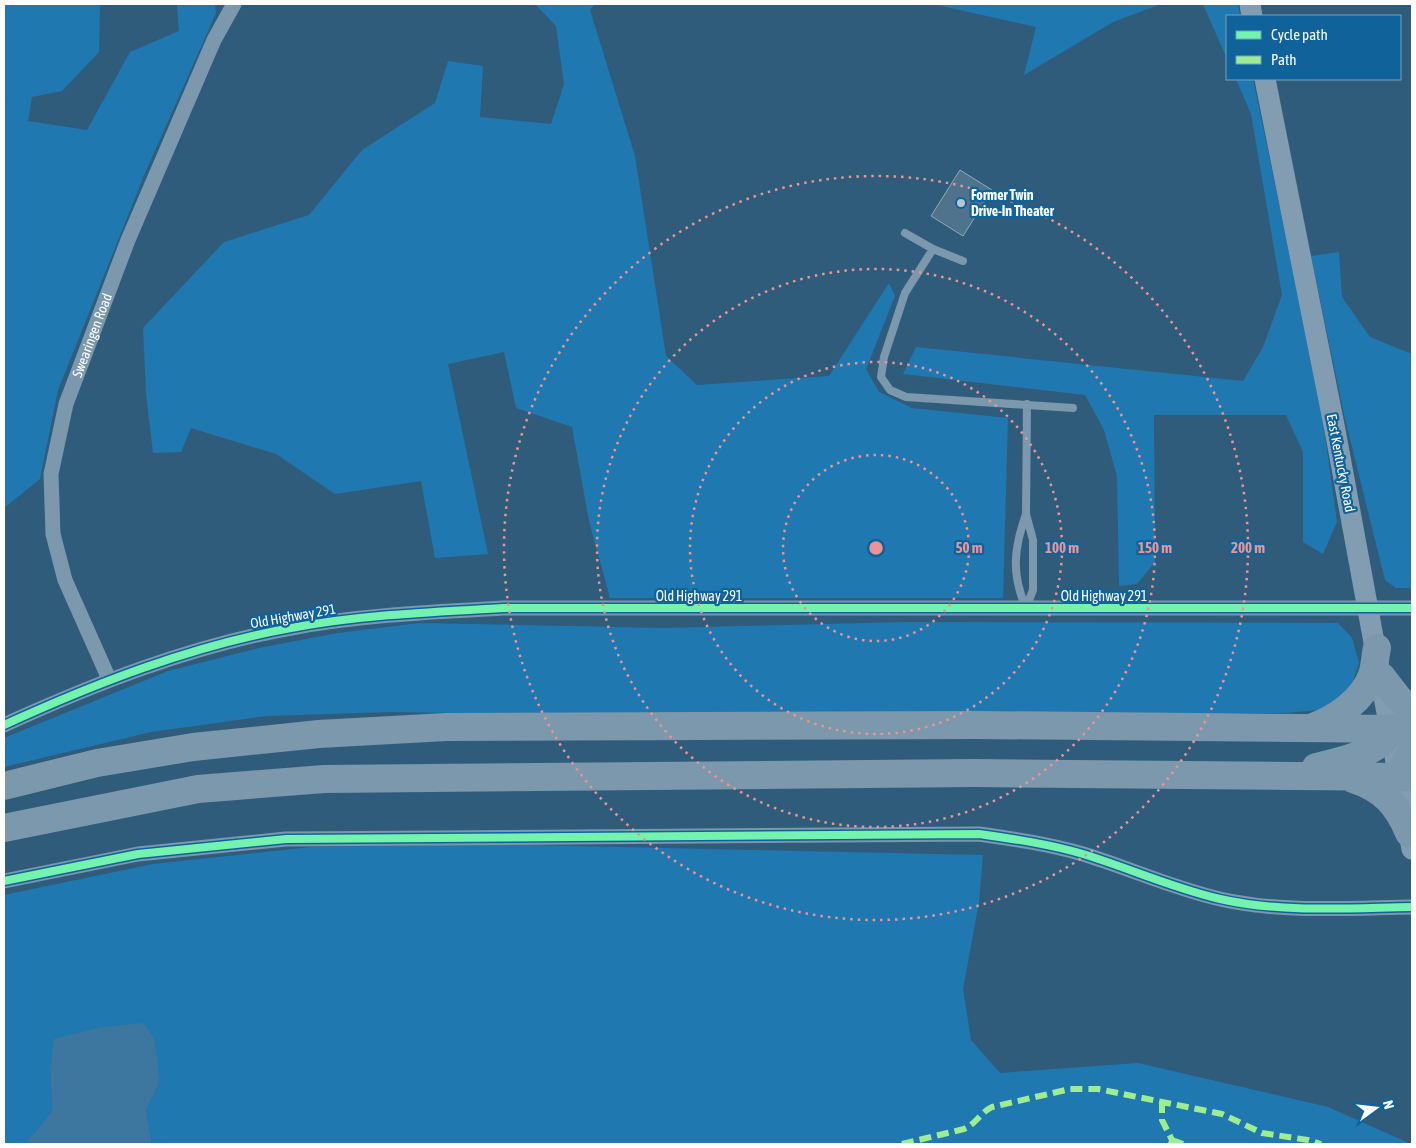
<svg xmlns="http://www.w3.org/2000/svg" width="1416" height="1148" font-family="'Asap Condensed',sans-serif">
<rect width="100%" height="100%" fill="#305c7c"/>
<path fill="#2078b1" d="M4 4H100L99 52 62 91 32 97 28 121 87 130 130 52 179 31 177 4H215L216 13 145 173 58 390 40 479 4 508Z
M535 4H595L590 10 635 156 666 356 697 385 829 376 889 283 895 296 866 369 879 392 912 408 1008 418 1003 598H610L589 521 572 427 516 408 504 352 448 364 488 554 435 558 421 481 335 494 276 454 191 428 181 452 153 453 146 394 143 328 224 242 309 215 362 150 435 103 448 61 483 66 480 117 551 124 564 84 556 26Z
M933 4H1161L1113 22 1024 75 1036 27Z
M1203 4H1238L1240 16H1227V59Z
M1236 79H1253L1320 400 1337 522 1323 554 1303 542V452L1286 415H1154L1155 562 1137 584 1119 586 1117 476 1104 430 1085 395 903 374 916 347 1243 381 1263 347 1282 295 1251 114Z
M1339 252 1342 297 1370 337 1412 354V588H1396L1385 580 1345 419 1311 256Z
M908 622 1338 623 1352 638 1359 663 1350 690 1328 709 1286 713 662 716 389 712 266 716 151 732 4 767V738L168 671 259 648 338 633 419 623 663 628Z
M482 844 983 855 979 902 963 989 971 1040 1000 1073 1138 1063 1328 1107 1411 1144H152L146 1110 160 1082 50 1068 52 1111 25 1144H4V895L153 864 311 847Z"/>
<path fill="#3d769e" d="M143 1023 154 1038 160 1082 146 1110 152 1144H25L52 1111 50 1068 54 1039 98 1028Z"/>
<path fill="#4f738c" stroke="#8fa8bb" d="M960 170 992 190 963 236 931 216Z"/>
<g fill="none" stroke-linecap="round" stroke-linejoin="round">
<path stroke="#7b98ad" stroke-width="8" d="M905 233 933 249 905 293 884 357 881 377 890 390 906 397 1073 408
M933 249 963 261
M1026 608 1033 590V540L1026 514 1027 404
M1026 608C1011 574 1014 548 1026 514"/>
<g stroke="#7b98ad" stroke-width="15">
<path id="s1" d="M109 679 65 580 53 534 51 474 66 404 128 240 214 40 234 4"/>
<path d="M4 725C96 683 191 646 291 628 361 615 431 612 503 608H1412"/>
<path d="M4 881 138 854 286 839 979 834C1014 839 1049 844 1083 854 1129 868 1172 888 1220 899 1282 913 1349 908 1412 907"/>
</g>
<path stroke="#829db2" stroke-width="21" d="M1250 4 1252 16
M1265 79 1335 430 1412 849"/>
<path stroke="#7b98ac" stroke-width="28" d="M1382 677 1399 699 1412 709
M1313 727C1337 718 1363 700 1372 675 1375 667 1375 656 1377 648
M1316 767C1340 761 1381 754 1392 728
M1399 777 1412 750
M1353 779C1383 789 1397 804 1409 833
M4 786 97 763 193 747 319 734 446 727 976 725 1412 729
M4 828 198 789 324 779 974 773 1412 777"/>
<path stroke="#9fed91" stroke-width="6" stroke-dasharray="12 6" stroke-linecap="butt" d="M1162 1101V1120L1172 1140 1171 1144
M1172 1140 1183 1144
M902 1144 964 1129C976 1124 981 1112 992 1107L1070 1089H1098L1222 1114 1262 1133 1308 1140 1321 1144"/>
<defs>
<path id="cycleway" d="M4 725C96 683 191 646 291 628 361 615 431 612 503 608H1412
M4 881 138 854 286 839 979 834C1014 839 1049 844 1083 854 1129 868 1172 888 1220 899 1282 913 1349 908 1412 907"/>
</defs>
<use href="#cycleway" stroke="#10629b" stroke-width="11"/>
<use href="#cycleway" stroke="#73f3ae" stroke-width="8"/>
</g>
<g fill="none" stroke="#ea9494" stroke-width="2.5" stroke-dasharray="2.5 5">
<circle cx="876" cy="548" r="93"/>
<circle cx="876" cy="548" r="186"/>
<circle cx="876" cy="548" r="279"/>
<circle cx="876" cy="548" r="372"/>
</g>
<circle fill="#b7c6d1" stroke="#10629b" stroke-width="2" cx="961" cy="203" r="5"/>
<g text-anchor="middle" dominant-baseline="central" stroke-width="4.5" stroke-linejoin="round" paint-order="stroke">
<g font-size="14" font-weight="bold" fill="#fff" stroke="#10629b" text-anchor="start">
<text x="971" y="195">Former Twin<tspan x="971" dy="16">Drive-In Theater</tspan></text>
</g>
<g font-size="14" fill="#fff" stroke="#10629b">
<text stroke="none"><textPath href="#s1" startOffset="361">Swearingen Road</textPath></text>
<text transform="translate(1341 463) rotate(79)">East Kentucky Road</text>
<text x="699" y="596">Old Highway 291</text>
<text x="1104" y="596">Old Highway 291</text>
<text transform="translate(293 616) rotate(-10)">Old Highway 291</text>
</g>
</g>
<circle cx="876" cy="548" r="8" fill="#ea9494" stroke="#10629b" stroke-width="2.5"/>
<g font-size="15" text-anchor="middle" font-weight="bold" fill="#ea9494" stroke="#10629b" stroke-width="4.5" stroke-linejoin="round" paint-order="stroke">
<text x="969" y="553">50 m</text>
<text x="1062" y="553">100 m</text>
<text x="1155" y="553">150 m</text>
<text x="1248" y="553">200 m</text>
</g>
<rect width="1416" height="1148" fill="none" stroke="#ffffff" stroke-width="10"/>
<rect x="1226" y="15" width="175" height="65" fill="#10629b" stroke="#70a1c3"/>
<rect x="1236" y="31" width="25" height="8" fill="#73f3ae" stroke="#70a1c3"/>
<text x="1271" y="40" font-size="15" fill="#ffffff">Cycle path</text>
<rect x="1236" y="56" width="25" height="8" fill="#9fed91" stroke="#70a1c3"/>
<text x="1271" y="65" font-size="15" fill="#ffffff">Path</text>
<g transform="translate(1376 1108) rotate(75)" stroke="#10629b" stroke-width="4" paint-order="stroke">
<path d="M0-4L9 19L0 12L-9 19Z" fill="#ffffff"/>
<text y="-8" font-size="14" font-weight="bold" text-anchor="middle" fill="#ffffff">N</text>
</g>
</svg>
